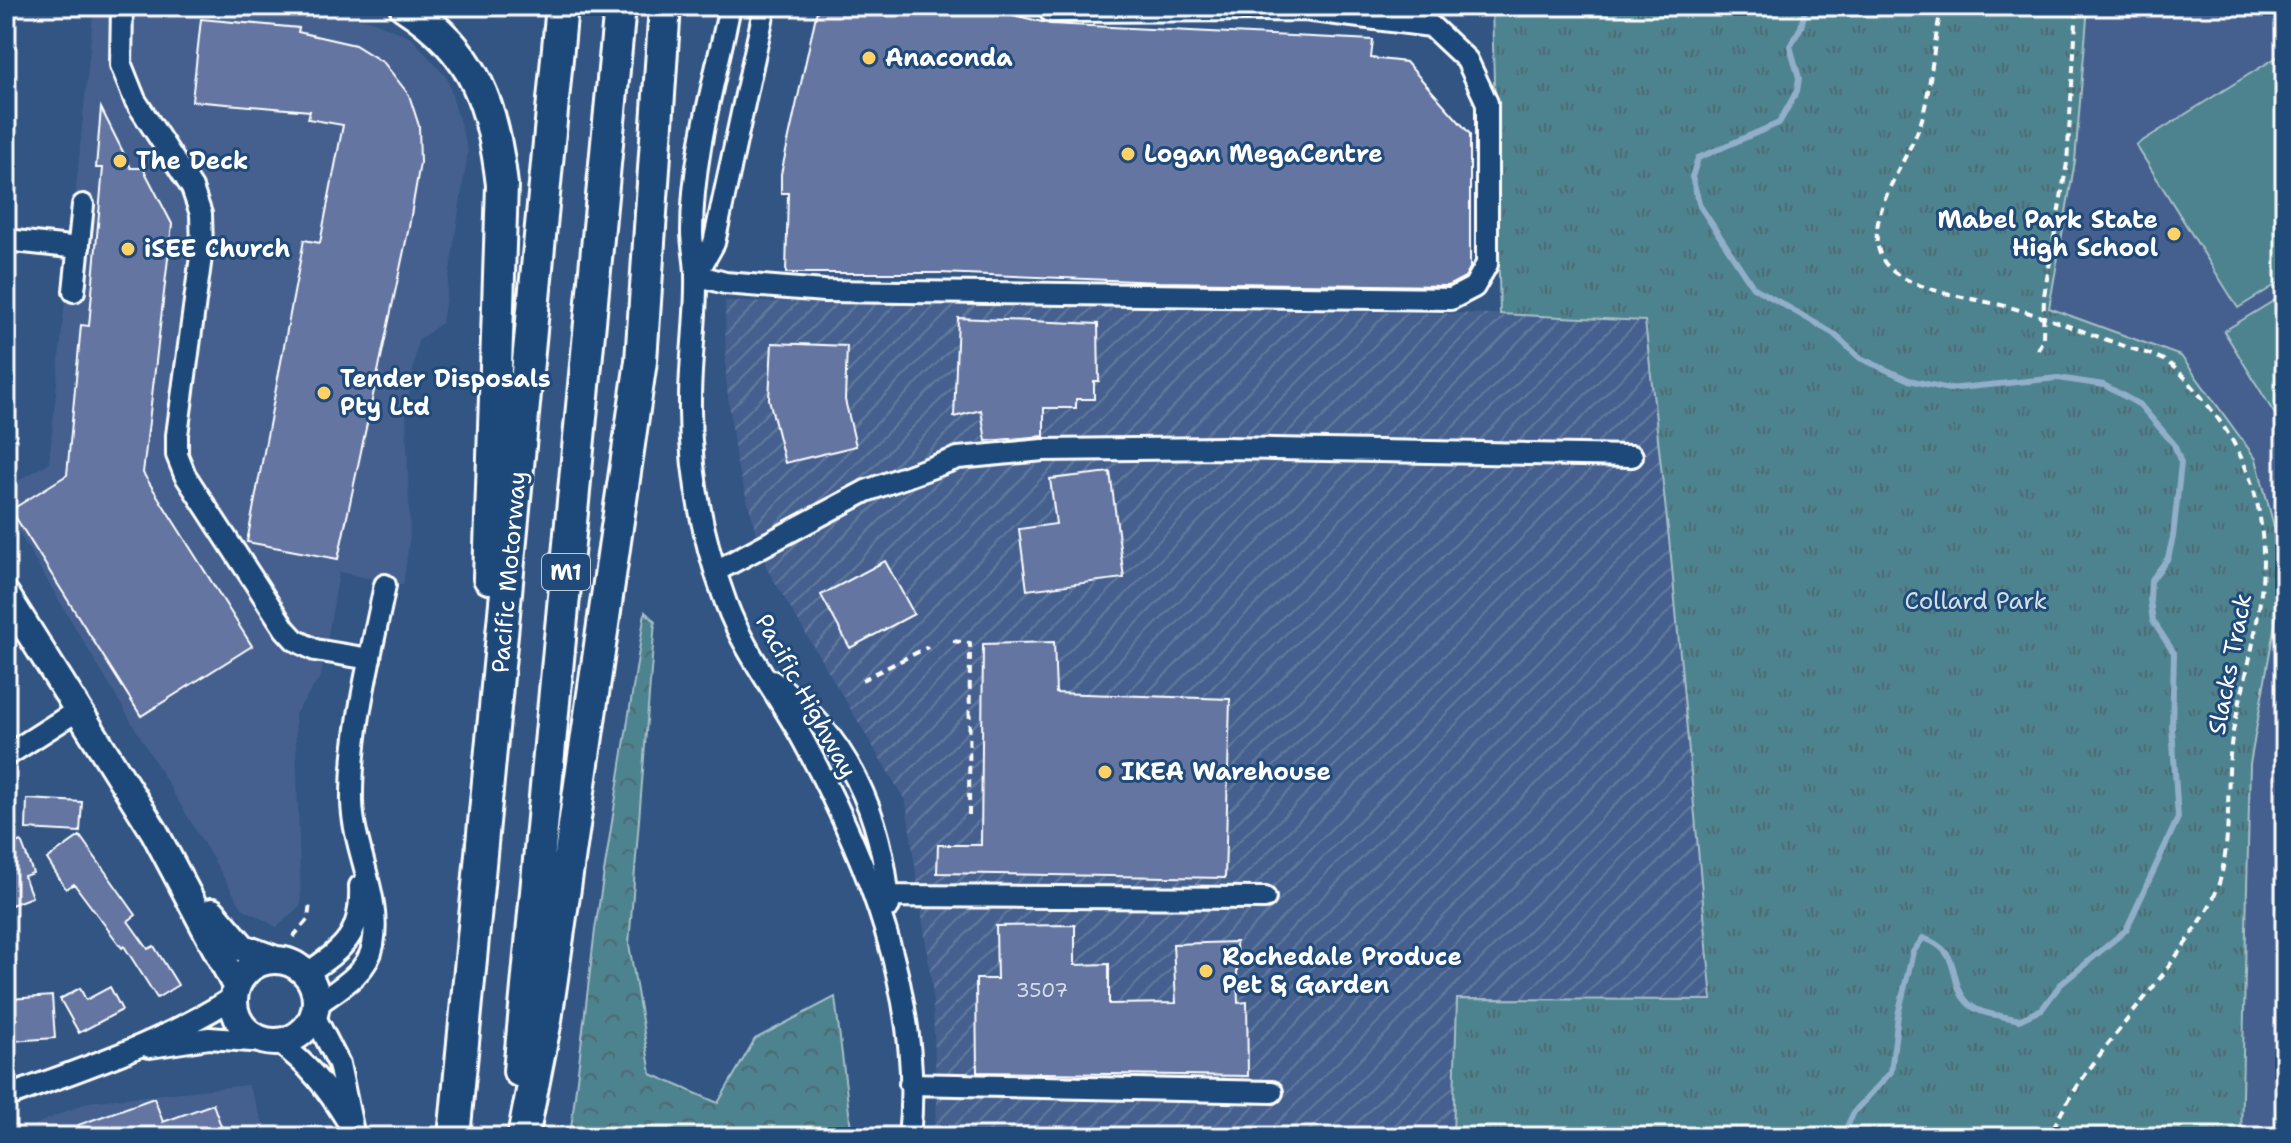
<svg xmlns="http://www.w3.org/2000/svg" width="2291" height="1143" font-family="'Shantell Sans',sans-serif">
<defs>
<pattern id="industrial-furrows" width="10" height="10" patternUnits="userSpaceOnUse" patternTransform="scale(2)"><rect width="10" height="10" fill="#45618e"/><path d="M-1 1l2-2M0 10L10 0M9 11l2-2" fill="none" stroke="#61799f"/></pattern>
<pattern id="forest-crowns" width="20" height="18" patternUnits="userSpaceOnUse" patternTransform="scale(2)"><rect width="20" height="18" fill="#4e828f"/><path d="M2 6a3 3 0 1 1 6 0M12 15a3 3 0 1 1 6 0" fill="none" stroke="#4d6a71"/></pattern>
<pattern id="park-tufts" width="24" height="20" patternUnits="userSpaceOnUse" patternTransform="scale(2)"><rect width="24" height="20" fill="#4e828f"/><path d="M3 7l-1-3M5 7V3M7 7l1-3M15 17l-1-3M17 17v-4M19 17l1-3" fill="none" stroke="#4d6a71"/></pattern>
</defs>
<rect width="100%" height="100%" fill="#325584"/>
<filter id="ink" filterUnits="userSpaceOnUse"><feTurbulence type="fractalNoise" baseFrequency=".0125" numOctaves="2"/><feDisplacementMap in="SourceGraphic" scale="16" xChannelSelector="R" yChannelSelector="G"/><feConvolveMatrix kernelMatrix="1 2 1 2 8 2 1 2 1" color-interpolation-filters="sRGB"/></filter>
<g filter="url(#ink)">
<path fill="#45618e" d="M94 6H250L369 20 411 37 447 78 468 151 442 323 418 340 406 413 410 534 403 585 339 572 321 676 295 714 301 905 277 927 242 908 6 511V488L49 463Z
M2088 6H2285V567L2256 459 2049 308 2075 161Z
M2285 573V1137H2241L2250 764Z
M248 1085 269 1137H6L88 1102Z"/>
<path fill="url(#industrial-furrows)" d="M725 301 1500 314 1645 321 1671 557 1712 1001 1457 1000 1453 1137H933L937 1105 932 986 906 802 767 569 736 461 726 379Z"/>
<path fill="#4e828f" stroke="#a6c0c7" stroke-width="2" d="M2285 52V279L2238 308 2136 145Z
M2285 294V431L2224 331Z"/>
<path fill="url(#forest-crowns)" stroke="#a6c0c7" stroke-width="2" d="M645 612 655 621 629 944 651 1074 718 1103 755 1039 835 997 852 1137H570L595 930Z"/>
<path fill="url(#park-tufts)" stroke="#a6c0c7" stroke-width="2" d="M1492 6H2088L2075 161 2049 308 2181 356 2256 459 2285 567 2250 764 2241 1137H1453L1457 999 1712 1000 1671 557 1645 321 1500 314Z"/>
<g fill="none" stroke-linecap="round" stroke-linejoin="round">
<path stroke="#91afc8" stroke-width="6" d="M1806 6 1801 27 1790 46 1799 78 1797 91 1779 123 1698 158 1692 177 1700 206 1753 287 1834 334 1860 358 1909 380 1949 389 2058 378 2104 385 2140 405 2174 444 2181 463 2173 537 2168 558 2151 581 2150 600 2153 621 2174 653 2172 727 2178 818 2126 930 2060 985 2042 1009 2019 1020C2005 1016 1983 1015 1971 1006 1945 984 1966 952 1923 938L1913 952 1898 1015 1891 1072 1854 1112 1842 1137"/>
</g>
<path fill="#6374a0" stroke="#fff" stroke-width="2" d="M818 6H979L1050 24 1373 40 1371 58 1406 62 1470 134V268L1465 277 1448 286 1159 282 940 273H786L788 193H781V174Z
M201 19 299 28 298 32 355 45 384 63 409 95 419 126 420 163 409 227 338 559 247 542 304 240 320 243 343 125 308 119 310 111 192 101Z
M101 108 131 168H143L172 224 143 473 252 646 141 716 11 510 67 475 81 325 89 326 103 168H96Z
M958 318 1098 324 1099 381H1094V399H1076V408H1044V436L986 441 981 410 954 417Z
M772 343 847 346 845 400 856 446 785 463 769 399Z
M1110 472 1124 578 1027 590 1019 529 1056 524 1050 479Z
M885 561 914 614 850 648 821 595Z
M1054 642 1056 693 1230 699 1225 878 937 873 938 845H981L983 644Z
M27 799 82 802 80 832 26 829Z
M80 836 136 915 128 921 148 949 154 946 178 985 157 998 124 946 122 948 74 884 66 889 47 859Z
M21 841 33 873 24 876 32 897 6 907V846Z
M1075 925V965L1109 964V1004L1176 1003 1173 944 1236 942 1238 1003 1247 1002 1248 1076 977 1072 976 979H997L996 926Z
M110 987 122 1010 79 1033 60 999 80 988 86 1000Z
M52 996 55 1038 12 1041 10 999Z
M154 1098 163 1122 213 1104 225 1137H83L78 1125Z"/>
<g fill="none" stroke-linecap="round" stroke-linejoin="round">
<defs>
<path id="minor" d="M122 6 121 65 135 100 192 188 201 214 202 249 177 435V455L185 475 285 629 295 640 315 650 370 659
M730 6C715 80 692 157 692 232 692 246 696 260 696 275 697 316 690 359 690 401 689 470 702 538 726 603 744 652 778 694 803 740 867 858 924 999 909 1137
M6 240 79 248
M696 275 725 283 824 291 1451 299 1474 287 1487 264V103L1467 60 1431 26 1305 10 1050 11
M696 275 714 243 765 6
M74 291 83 205
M716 571 866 491 958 458 1043 450 1224 448 1632 456
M772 681C847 734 883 815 889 906
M6 756 78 710
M874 896 1265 898
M306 974C344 948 362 935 360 886
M316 1005C338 989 368 973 373 945 382 896 353 850 352 801 351 729 371 656 385 585
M314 1015 339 1064 354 1137
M279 1043C308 1064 327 1088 346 1119
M150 1047 209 1038 265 1042
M910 1084 1272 1092
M6 1097C83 1068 165 1042 234 997"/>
<path id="major" d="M6 595 154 831 236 986
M212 912 243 948 276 960
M234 1001a41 41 0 1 1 82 0a41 41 0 1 1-82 0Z"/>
<path id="highway" d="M405 6C476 52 493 106 502 185L489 578
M519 1071 620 6
M454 1137 562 6
M523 1137 546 1020 641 361 665 6"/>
</defs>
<use href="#minor" stroke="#fff" stroke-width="26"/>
<use href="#major" stroke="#fff" stroke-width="32"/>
<use href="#highway" stroke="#fff" stroke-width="36"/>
<path stroke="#fff" stroke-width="4" stroke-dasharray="8 6" stroke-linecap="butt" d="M1942 6C1933 43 1932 82 1922 119 1911 158 1859 219 1883 260 1901 291 1976 298 2009 307 2046 317 2082 331 2118 344 2133 350 2152 353 2165 361 2183 372 2197 392 2210 408 2291 511 2262 606 2235 722 2223 773 2234 829 2220 880 2213 906 2193 933 2177 955 2135 1015 2080 1069 2049 1137
M2038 350 2043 338 2044 296 2067 163 2077 6
M953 641 970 643 969 815
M862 680 928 647
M293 937 308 919 310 902"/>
<use href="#minor" stroke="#1f4a7a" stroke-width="20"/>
<use href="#major" stroke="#1f4a7a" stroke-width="26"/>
<use href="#highway" stroke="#1f4a7a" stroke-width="30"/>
</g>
</g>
<g fill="#ffd166" stroke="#1f4a7a" stroke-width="3">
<circle cx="869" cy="58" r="8"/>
<circle cx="1128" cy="154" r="8"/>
<circle cx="120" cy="161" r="8"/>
<circle cx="2174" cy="234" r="8"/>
<circle cx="128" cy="249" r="8"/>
<circle cx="324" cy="393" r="8"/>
<circle cx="1105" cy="772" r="8"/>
<circle cx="1206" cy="971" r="8"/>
</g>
<g text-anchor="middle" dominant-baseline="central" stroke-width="6" stroke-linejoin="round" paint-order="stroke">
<g font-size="20" fill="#d8dce7">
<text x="1042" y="990">3507</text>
</g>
<rect fill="#1f4a7a" stroke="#bcc9d7" stroke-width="2" x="542" y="554" width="48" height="36" rx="6"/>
<g font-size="22" font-weight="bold" fill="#fff">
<text x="566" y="572">M1</text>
</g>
<g font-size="24" font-weight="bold" fill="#fff" stroke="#1f4a7a" text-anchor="start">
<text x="885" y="58">Anaconda</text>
<text x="1144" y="154">Logan MegaCentre</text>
<text x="136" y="161">The Deck</text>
<text x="2158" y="220" text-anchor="end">Mabel Park State<tspan x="2158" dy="28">High School</tspan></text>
<text x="144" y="249">iSEE Church</text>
<text x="340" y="379">Tender Disposals<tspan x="340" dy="28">Pty Ltd</tspan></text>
<text x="1121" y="772">IKEA Warehouse</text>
<text x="1222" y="957">Rochedale Produce<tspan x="1222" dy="28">Pet &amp; Garden</tspan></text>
</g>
<g font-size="24" fill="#fff" stroke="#1f4a7a">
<text transform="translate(509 572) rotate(-85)">Pacific Motorway</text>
<text transform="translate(2230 664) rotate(-79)">Slacks Track</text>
<text transform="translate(806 696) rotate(61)">Pacific Highway</text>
</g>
<g font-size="24" fill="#d3e0e3" stroke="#1f4a7a">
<text x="1976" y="601">Collard Park</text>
</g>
</g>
<rect width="2291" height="1143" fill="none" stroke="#1f4a7a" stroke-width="32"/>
<rect x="16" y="16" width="2259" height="1111" fill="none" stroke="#fff" stroke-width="3" filter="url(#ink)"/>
</svg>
